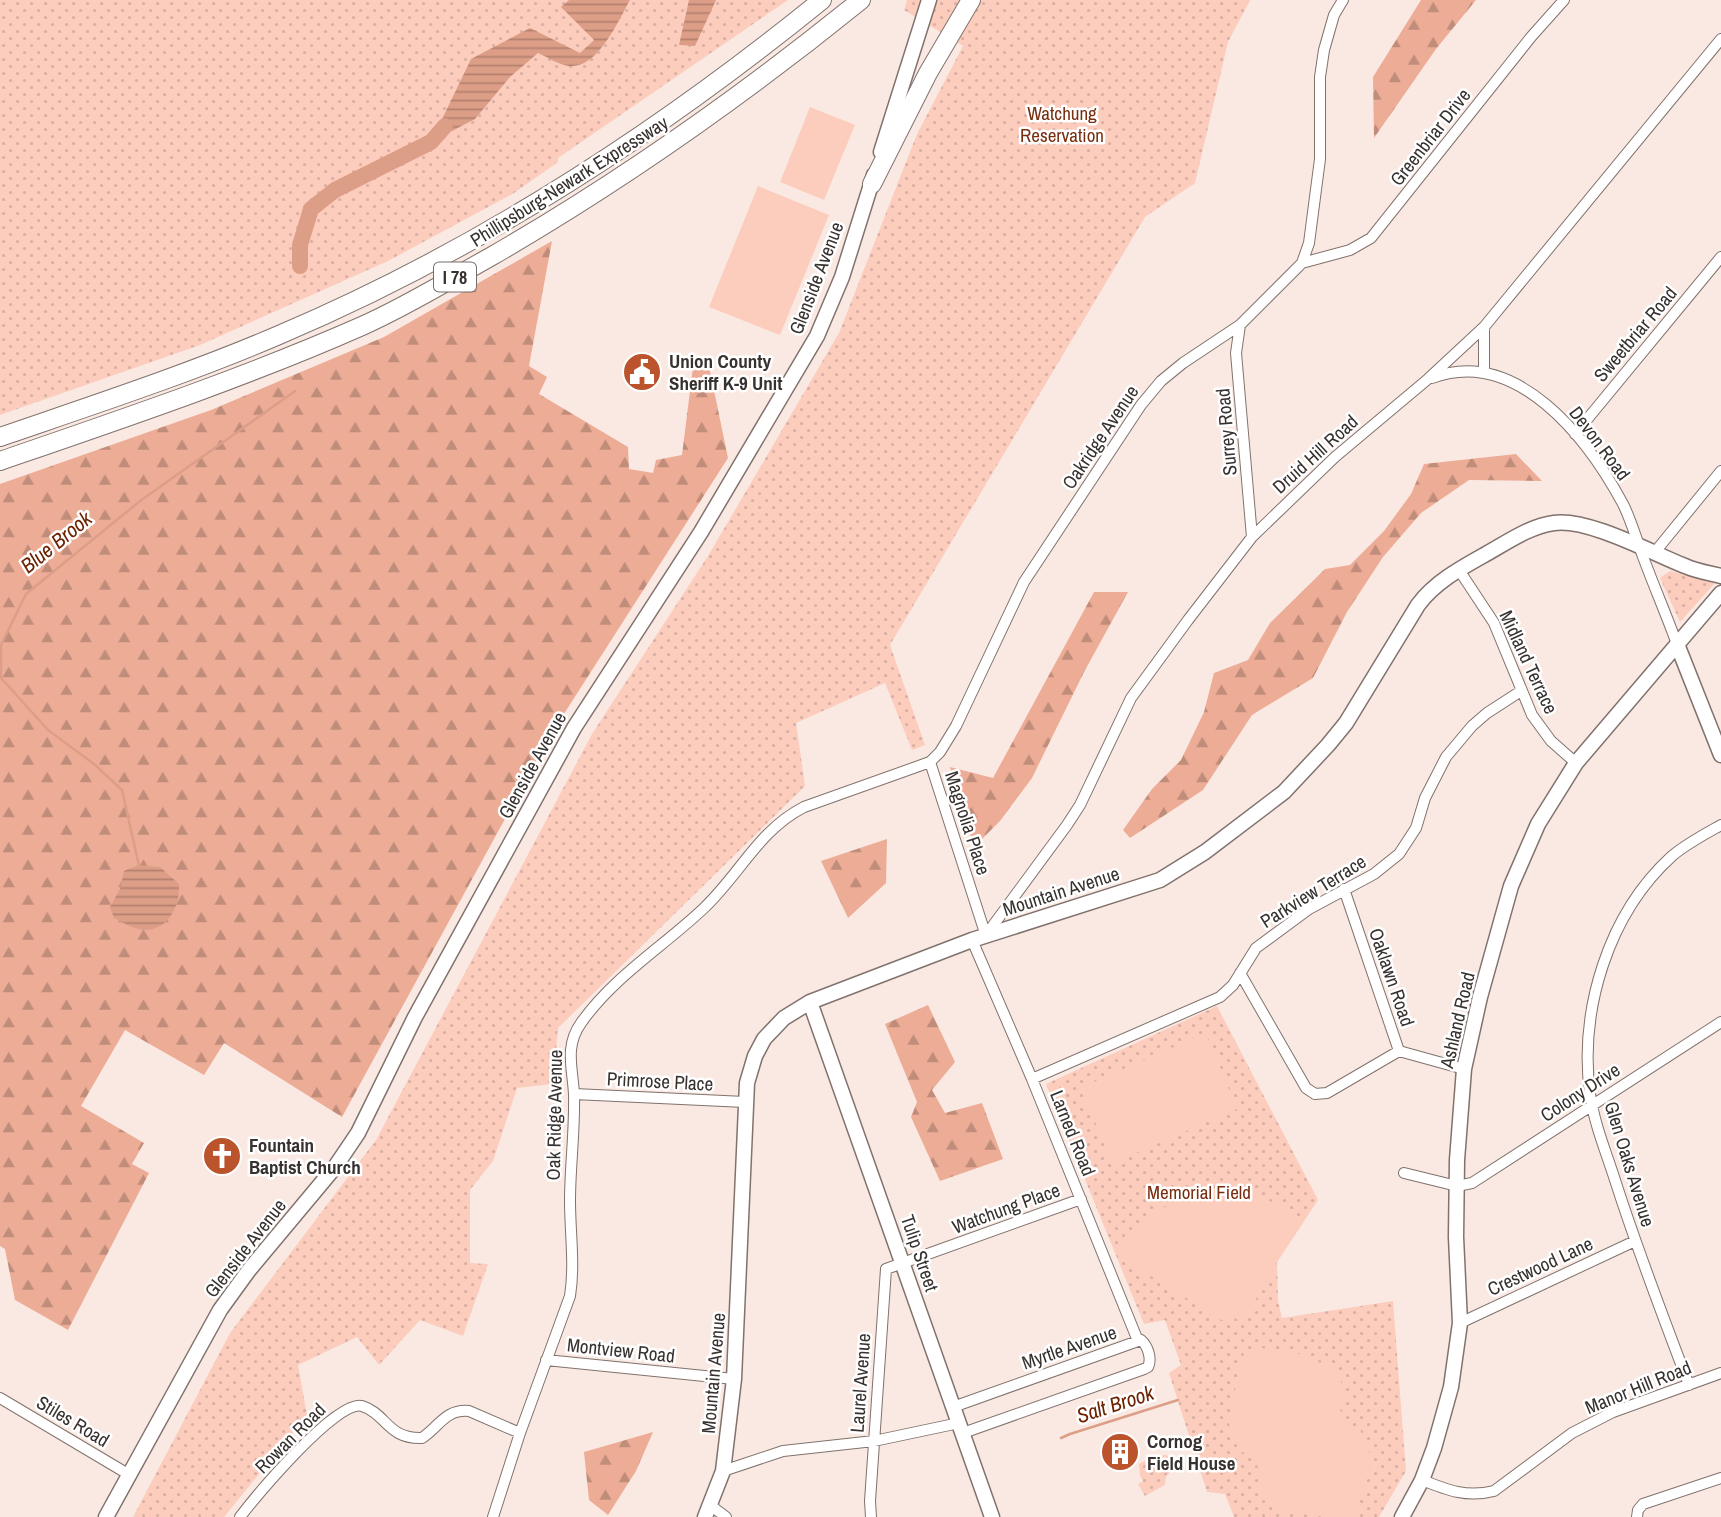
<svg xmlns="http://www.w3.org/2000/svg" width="1721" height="1517" font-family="'Archivo Narrow',sans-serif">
<defs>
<pattern id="forest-firs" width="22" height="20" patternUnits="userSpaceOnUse" patternTransform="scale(1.75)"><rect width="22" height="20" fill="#edac96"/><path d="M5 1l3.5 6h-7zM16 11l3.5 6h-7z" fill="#c18d7b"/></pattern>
<pattern id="park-dots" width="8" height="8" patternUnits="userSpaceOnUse" patternTransform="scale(1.75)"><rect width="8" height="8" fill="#fccdbd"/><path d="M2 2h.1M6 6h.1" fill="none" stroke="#d9b0a3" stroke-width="1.8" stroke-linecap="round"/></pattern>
<pattern id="water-rules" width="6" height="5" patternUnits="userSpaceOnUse" patternTransform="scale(1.75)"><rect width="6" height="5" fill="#dd9e87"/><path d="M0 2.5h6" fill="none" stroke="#b4816f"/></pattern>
</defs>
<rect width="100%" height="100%" fill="#fae9e2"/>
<path fill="url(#forest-firs)" d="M1421 0H1476L1436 49 1374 138 1373 77Z
M552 241 529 366 547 377 539 394 628 447 629 469 653 473 656 460 682 455 694 359 709 366 728 458 553 731 342 1117 224 1043 204 1075 125 1030 81 1106 144 1143 132 1164 149 1173 68 1330 15 1300 5 1249 0 1246V484L211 410 384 337Z
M1516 454 1542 481 1469 480 1421 513 1383 557 1347 612 1313 678 1252 715 1203 790 1130 838 1123 830 1152 789 1181 760 1204 712 1214 673 1248 660 1270 623 1325 569 1350 565 1384 531 1411 494 1424 464Z
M1094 592H1128L1084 672 1032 778 1000 821 974 847 950 767 993 778Z
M887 839 886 883 848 918 821 861Z
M928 1005 955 1062 932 1090 945 1113 982 1103 1003 1159 940 1181 911 1117 917 1102 885 1024Z
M653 1432 636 1471 608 1515 589 1500 584 1452Z"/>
<path fill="url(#park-dots)" d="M0 0H788L558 158V162L514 193 388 261 200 345 0 415Z
M907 0H1250L1228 42 1195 183 1145 217 890 645 925 745 912 750 885 683 796 723 805 786 558 1028 553 1084 517 1088 493 1161 470 1190V1263L488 1264 463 1336 420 1320 379 1365 357 1337 298 1365 307 1415 224 1517H133L230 1333 376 1140 592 734 708 556 839 333 917 134 963 46 904 10Z
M1670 571 1715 583 1680 622 1660 578Z
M1217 1006 1318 1200 1277 1262 1278 1301 1282 1318 1393 1301 1406 1471 1379 1517H1234L1225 1494 1207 1492 1169 1373 1181 1365 1165 1320 1144 1324 1046 1084Z
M1167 1455 1173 1468 1166 1477 1165 1485 1145 1496 1138 1484 1143 1481 1140 1476 1139 1464 1155 1456Z"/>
<path fill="#fccdbd" d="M810 107 855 125 824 200 780 182Z
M758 186 829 215 780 335 709 307Z
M1206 1033 1237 1109 1113 1163 1080 1088Z
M1213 1191 1256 1193 1304 1221 1277 1262 1247 1315 1225 1322 1117 1255 1126 1234 1152 1214 1186 1196Z
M1255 1347 1301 1354 1336 1370 1348 1399 1339 1407 1349 1430 1360 1429 1372 1459 1355 1517C1323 1517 1270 1517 1254 1488L1262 1476 1250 1450 1240 1453 1229 1424 1241 1357Z"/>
<path fill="url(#water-rules)" d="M569 0H630C618 21 598 69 569 66 559 65 547 57 538 53L510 77 475 119 431 142 471 59 530 28 580 53 594 40 561 7Z
M689 0H716L695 46 679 45Z
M138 865 160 867 179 884C180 904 170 929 146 930 135 930 124 923 114 918L110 907 120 889 124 871Z"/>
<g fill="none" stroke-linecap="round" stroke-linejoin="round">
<path stroke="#dd9e87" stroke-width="2.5" d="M139 866 122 790 94 764 48 730 1 678V645L26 594 140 501 295 391
M1061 1438 1070 1434 1178 1400"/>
<path stroke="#dd9e87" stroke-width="16" d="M300 266V245L311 209 335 190 431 142 445 126"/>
<defs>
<path id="street" d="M1302 263 1350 250 1371 238 1531 37 1564 0
M1240 325 1236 353 1252 537
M1484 372V327
M1432 378C1517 346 1588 439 1623 504 1631 520 1636 538 1642 554 1653 584 1666 614 1677 644
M1575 434 1721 257
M1655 552 1721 471
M1459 570 1494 623 1532 715 1551 741 1576 763
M930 762 986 936
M1344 889 1399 1051
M986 935 1067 825 1080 805 1131 698 1188 620 1252 537 1335 457 1428 379 1484 327 1721 39
M972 940 1032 1079 1138 1341
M1240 973 1306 1088 1315 1094 1327 1093 1399 1051
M1399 1051 1464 1069
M1032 1079 1220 997 1233 985 1256 948 1309 909 1374 874 1399 854 1416 828 1425 798 1446 757 1472 726 1487 713 1521 691
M574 1094 745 1102
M1404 1173 1457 1186 1472 1183 1721 1022
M1460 1323 1635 1241
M546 1360 734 1379
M1689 1385C1663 1317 1637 1249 1615 1180 1606 1152 1594 1123 1590 1094 1579 1010 1608 914 1672 856 1686 844 1705 834 1721 825
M0 1398 128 1474
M953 1407 1138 1341 1141 1340C1148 1346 1152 1359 1148 1367L1144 1369 963 1433
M723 1471 783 1451 874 1441 959 1423
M1422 1480C1447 1490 1467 1498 1494 1491L1572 1433 1613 1412 1721 1373
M710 1505 726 1517
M240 1517C256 1496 337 1399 362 1406 387 1414 387 1439 422 1438 439 1427 445 1409 469 1411L520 1433
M493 1517 520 1433 570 1296C575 1265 570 1233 570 1201 570 1166 575 1130 574 1095 573 1069 564 1047 581 1023 613 977 664 946 704 908 740 874 759 830 804 807L930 762 940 752 956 726 1024 582 1141 405 1161 381 1183 363 1240 325 1302 263 1309 243 1320 159V77L1324 50 1334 15 1343 0
M871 1517 870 1501 886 1269 1081 1199
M1637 1517 1638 1510 1643 1504 1721 1478"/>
<path id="secondary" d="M881 152 929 0
M1677 644 1721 755
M810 1002 992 1517
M106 1517 220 1310 249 1270 335 1167 358 1133 415 1017 574 728 701 532 817 336 842 277 874 175
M705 1517 723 1471 734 1379 747 1083 755 1056 764 1039 784 1018 810 1002 972 940 1160 880 1205 852 1284 792 1328 745 1346 723 1418 605C1435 582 1461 568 1486 554 1506 543 1530 526 1554 523 1588 518 1652 553 1685 566 1696 571 1709 573 1721 576
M1402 1517 1422 1480 1434 1448 1451 1387 1460 1323 1456 1237 1457 1160 1464 1069 1480 997 1511 886 1538 824 1576 763 1721 593"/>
<path id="highway" d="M872 184 928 73 971 0
M0 437C93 405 188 374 279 335 475 252 657 134 822 0
M0 461C122 419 244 378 362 326 407 306 449 280 492 256 622 181 745 94 861 0"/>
</defs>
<use href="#street" stroke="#81726d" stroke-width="12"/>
<use href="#secondary" stroke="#81726d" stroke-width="17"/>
<use href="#highway" stroke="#81726d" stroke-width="20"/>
<use href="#street" stroke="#fff" stroke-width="10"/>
<use href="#secondary" stroke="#fff" stroke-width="14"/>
<use href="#highway" stroke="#fff" stroke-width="18"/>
</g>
<defs>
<symbol id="civic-disc" viewBox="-11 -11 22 22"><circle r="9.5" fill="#bb542c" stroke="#fff"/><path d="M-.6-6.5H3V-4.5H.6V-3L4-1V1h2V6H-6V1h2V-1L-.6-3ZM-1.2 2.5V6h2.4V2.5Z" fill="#fff"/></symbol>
<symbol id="church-disc" viewBox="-11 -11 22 22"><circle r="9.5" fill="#bb542c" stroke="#fff"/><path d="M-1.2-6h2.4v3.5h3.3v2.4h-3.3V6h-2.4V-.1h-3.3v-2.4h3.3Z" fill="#fff"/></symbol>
<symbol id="building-disc" viewBox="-11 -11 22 22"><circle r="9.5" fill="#bb542c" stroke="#fff"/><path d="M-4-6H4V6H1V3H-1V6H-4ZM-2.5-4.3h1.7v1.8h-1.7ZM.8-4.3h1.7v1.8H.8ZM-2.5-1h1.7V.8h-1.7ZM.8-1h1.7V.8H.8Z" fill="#fff"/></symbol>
</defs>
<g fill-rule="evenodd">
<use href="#civic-disc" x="620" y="350" width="44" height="44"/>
<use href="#church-disc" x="200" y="1134" width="44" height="44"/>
<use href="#building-disc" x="1098" y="1430" width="44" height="44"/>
</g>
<g text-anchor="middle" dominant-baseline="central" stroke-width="5" stroke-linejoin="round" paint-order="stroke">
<rect fill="#fff" stroke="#736f6d" stroke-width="2" x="434" y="262.5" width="42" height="29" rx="5"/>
<g font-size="18" font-weight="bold" fill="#37312f">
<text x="455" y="277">I 78</text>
</g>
<g font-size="19" fill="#792e10" stroke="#fff">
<text x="1062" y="113">Watchung<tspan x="1062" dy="22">Reservation</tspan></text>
<text x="1199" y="1192">Memorial Field</text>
</g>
<g font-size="19" fill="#37312f" stroke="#fff">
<text transform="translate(1430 137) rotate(-52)">Greenbriar Drive</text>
<text transform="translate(569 181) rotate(-32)">Phillipsburg-Newark Expressway</text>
<text transform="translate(816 278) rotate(-69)">Glenside Avenue</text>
<text transform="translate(1635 334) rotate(-50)">Sweetbriar Road</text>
<text transform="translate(1226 432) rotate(-95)">Surrey Road</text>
<text transform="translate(1100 437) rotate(-56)">Oakridge Avenue</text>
<text transform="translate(1600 443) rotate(53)">Devon Road</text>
<text transform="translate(1315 454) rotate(-42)">Druid Hill Road</text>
<text transform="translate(1529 662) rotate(65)">Midland Terrace</text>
<text transform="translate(532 765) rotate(-61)">Glenside Avenue</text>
<text transform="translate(968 823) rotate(72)">Magnolia Place</text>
<text transform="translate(1061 891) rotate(-18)">Mountain Avenue</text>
<text transform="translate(1313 891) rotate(-32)">Parkview Terrace</text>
<text transform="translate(1392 977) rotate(71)">Oaklawn Road</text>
<text transform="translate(1457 1020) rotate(-77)">Ashland Road</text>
<text transform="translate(660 1081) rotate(3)">Primrose Place</text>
<text transform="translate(1580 1092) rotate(-33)">Colony Drive</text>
<text transform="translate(554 1115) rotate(-89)">Oak Ridge Avenue</text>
<text transform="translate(1073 1133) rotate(68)">Larned Road</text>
<text transform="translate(1630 1164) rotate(73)">Glen Oaks Avenue</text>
<text transform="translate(1006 1208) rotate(-20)">Watchung Place</text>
<text transform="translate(245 1248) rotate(-52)">Glenside Avenue</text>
<text transform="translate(920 1253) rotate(71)">Tulip Street</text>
<text transform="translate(1540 1266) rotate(-25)">Crestwood Lane</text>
<text transform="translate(1069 1347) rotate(-19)">Myrtle Avenue</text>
<text transform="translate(621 1350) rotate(6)">Montview Road</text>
<text transform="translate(713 1373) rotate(-85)">Mountain Avenue</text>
<text transform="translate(860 1383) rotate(-86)">Laurel Avenue</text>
<text transform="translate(1638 1387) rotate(-22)">Manor Hill Road</text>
<text transform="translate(73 1421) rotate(31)">Stiles Road</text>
<text transform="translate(290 1438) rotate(-45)">Rowan Road</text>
</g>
<g font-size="19" font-weight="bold" fill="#37312f" stroke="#fff" text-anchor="start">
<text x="669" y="361">Union County<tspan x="669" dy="22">Sheriff K-9 Unit</tspan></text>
<text x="249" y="1145">Fountain<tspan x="249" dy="22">Baptist Church</tspan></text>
<text x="1147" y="1441">Cornog<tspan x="1147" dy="22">Field House</tspan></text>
</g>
<g font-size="21" font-style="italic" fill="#6c2201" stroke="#fff">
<text transform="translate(56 542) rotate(-39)">Blue Brook</text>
<text transform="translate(1115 1404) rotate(-18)">Salt Brook</text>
</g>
</g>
</svg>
